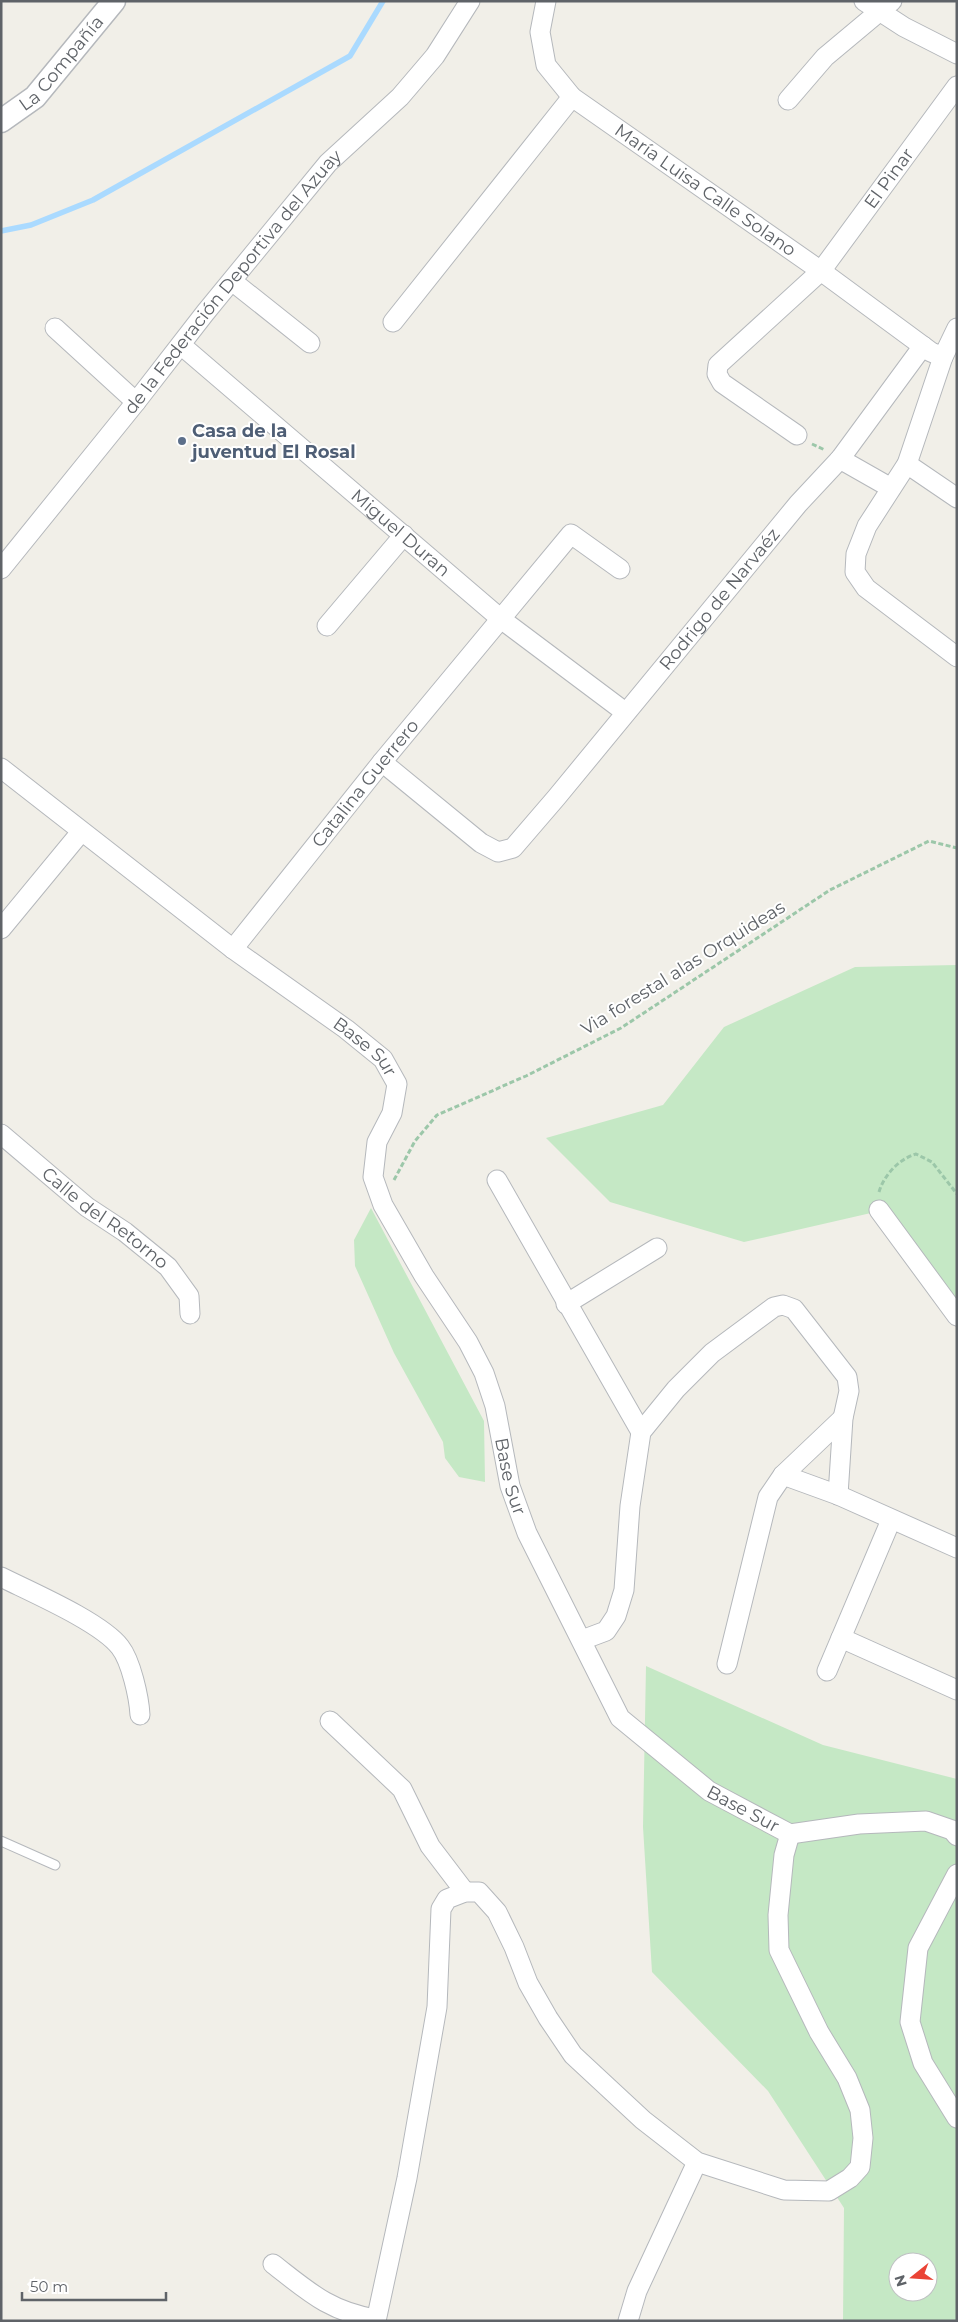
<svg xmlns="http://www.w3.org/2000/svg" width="958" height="2322" font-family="Montserrat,sans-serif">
<rect width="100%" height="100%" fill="#f1efe8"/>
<path fill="#c5e8c5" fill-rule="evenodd" d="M957 965V1309L884 1210 744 1242 610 1202 546 1138 663 1105 724 1027 855 967Z
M371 1208 484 1421 485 1482 459 1477 445 1458 443 1442 394 1353 355 1266 354 1240Z
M646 1666 823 1745 957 1779V2321H843L844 2208 768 2091 652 1972 643 1827ZM898 2262H928V2292H898Z"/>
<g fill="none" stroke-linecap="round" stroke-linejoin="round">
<path stroke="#aadaff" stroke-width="5.5" d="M1 231 31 225 93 200 350 56 383 1"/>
<defs>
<path id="service" d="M1 1841 55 1865"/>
<g id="minor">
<path id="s1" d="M546 1 540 32 546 65 572 97 821 271 931 352 943 357 957 328"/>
<path d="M864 1 904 27 957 54"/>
<path d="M788 100 825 57 892 1"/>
<path d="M232 281 310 343"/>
<path d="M393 322 572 97"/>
<path d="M55 328 136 402"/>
<path id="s2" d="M181 345 501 619 625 712"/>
<path d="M943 357 907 464 867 526 856 554 855 572 866 588 957 657"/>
<path id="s3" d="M797 435 722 383 717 374 718 365 821 271 957 86"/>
<path d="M840 459 891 488"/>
<path d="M907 464 957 498"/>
<path id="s4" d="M1 569 136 402 205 313 328 163 400 97 435 56 470 1"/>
<path d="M327 626 404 535"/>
<path id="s5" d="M382 762 481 843 498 852 513 848 556 798 798 504 840 459 923 346"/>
<path id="s6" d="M1 768 233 949 346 1029 383 1059 397 1084 392 1113 377 1142 373 1177 383 1205 424 1276 468 1342 484 1373 495 1406 510 1486 527 1533 620 1718 709 1791 790 1834 859 1824 926 1821 952 1830 957 1836"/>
<path d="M1 929 81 832"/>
<path id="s7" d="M233 949 382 762 571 534 620 569"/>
<path id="s8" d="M1 1134 87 1207 125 1232 168 1267 189 1296 190 1314"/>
<path d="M497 1180 641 1432"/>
<path d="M879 1210 957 1316"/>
<path d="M566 1304 657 1248"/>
<path d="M783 1475 838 1495 957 1548"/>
<path d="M1 1577C31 1592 101 1622 120 1647 131 1661 139 1697 140 1715"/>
<path d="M841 1638 957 1690"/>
<path d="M582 1640 606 1631 616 1616 624 1590 630 1506 641 1432 676 1389 712 1353 774 1307 783 1305 794 1309 847 1377 849 1391 843 1418 838 1495"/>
<path d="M727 1664 768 1497 783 1475 843 1418"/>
<path d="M827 1671 891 1520"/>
<path d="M330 1721 402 1789 430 1846 465 1892"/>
<path d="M957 1874 918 1948 910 2022 923 2063 957 2118"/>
<path d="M273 2264C309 2292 329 2311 375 2319"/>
<path d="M376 2321 407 2178 437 2007 441 1909 447 1899 465 1892H479L497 1912 514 1947 528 1983 548 2018 573 2055 643 2120 697 2162 784 2190 829 2191 850 2178 860 2167 863 2138 860 2110 847 2078 819 2032 779 1950 778 1915 784 1855 790 1834"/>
<path d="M628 2321 637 2291 697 2162"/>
</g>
<g id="tertiary">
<path id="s9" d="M1 121 35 97 114 1"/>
</g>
</defs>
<use href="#service" stroke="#b5b8bc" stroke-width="11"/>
<use href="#minor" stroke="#b5b8bc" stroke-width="21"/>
<use href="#tertiary" stroke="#b5b8bc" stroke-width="25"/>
<path stroke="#9cc7a9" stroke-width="3" stroke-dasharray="5 2.5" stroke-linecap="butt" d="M812 444 825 450
M394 1180 415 1141 437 1115 526 1076 621 1028 830 890 929 841 957 848
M879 1192C884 1175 899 1159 916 1154L932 1162 957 1194"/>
<use href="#service" stroke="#fff" stroke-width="9"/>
<use href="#minor" stroke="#fff" stroke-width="19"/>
<use href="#tertiary" stroke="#fff" stroke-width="22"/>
</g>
<circle fill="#5c6f8a" stroke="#fff" stroke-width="2" cx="182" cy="441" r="5"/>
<g text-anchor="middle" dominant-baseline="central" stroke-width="4" stroke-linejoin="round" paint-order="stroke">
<g font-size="18" fill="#5f6368" stroke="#fff">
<text stroke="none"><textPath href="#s9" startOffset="84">La Compañía</textPath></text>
<text stroke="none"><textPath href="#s3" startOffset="365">El Pinar</textPath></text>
<text stroke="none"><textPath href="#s1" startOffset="269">María Luisa Calle Solano</textPath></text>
<text stroke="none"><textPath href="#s4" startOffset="369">de la Federación Deportiva del Azuay</textPath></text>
<text stroke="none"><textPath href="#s2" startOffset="289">Miguel Duran</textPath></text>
<text stroke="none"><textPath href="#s5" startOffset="486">Rodrigo de Narvaéz</textPath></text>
<text stroke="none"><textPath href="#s7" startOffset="212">Catalina Guerrero</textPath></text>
<text transform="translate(683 968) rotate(-32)">Via forestal alas Orquideas</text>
<text stroke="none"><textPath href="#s6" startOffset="459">Base Sur</textPath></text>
<text stroke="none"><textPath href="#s8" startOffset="134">Calle del Retorno</textPath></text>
<text stroke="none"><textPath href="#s6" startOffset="939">Base Sur</textPath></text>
<text stroke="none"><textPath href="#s6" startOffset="1359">Base Sur</textPath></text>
</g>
<g font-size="18" font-weight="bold" fill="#4e5e75" stroke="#fff" text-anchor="start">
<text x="192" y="431">Casa de la<tspan x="192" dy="21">juventud El Rosal</tspan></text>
</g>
</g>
<rect width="958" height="2322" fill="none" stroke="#5f6368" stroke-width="5"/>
<g transform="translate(913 2277) rotate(253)"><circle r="24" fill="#ffffff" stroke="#bfc1c3"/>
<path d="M0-4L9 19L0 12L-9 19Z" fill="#ea4335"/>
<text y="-8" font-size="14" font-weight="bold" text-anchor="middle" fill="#5f6368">N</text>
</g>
<path d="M22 2292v8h144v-8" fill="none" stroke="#5f6368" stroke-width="2.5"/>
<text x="30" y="2292" font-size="15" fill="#5f6368" stroke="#ffffff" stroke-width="4" paint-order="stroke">50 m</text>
</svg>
